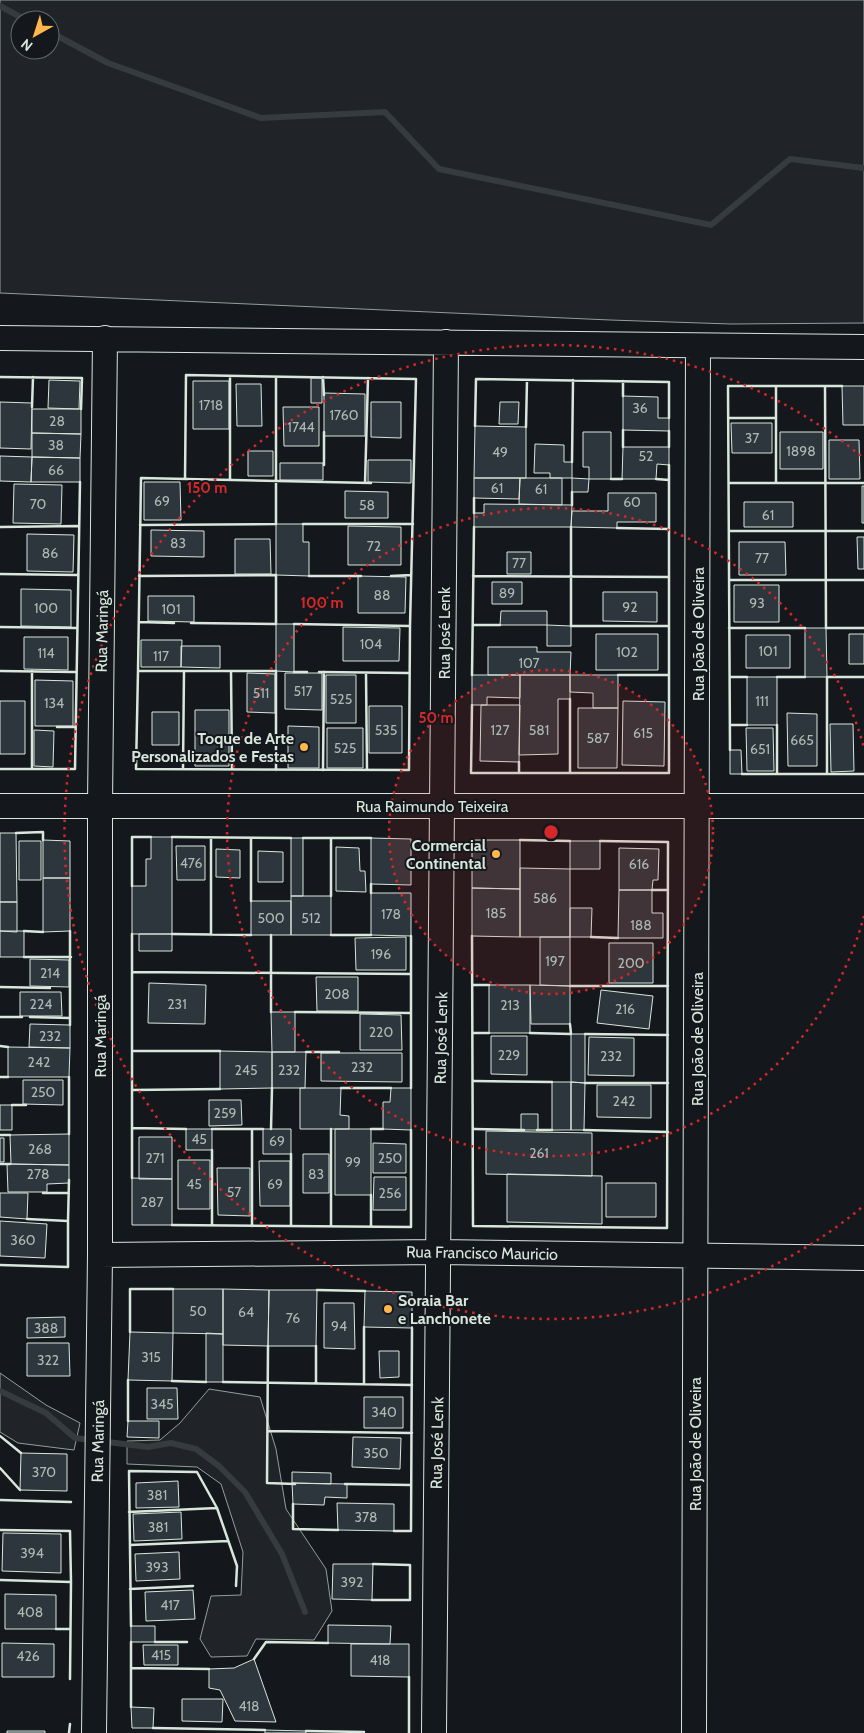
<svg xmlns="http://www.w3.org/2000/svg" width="864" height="1733" font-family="Cabin,sans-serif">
<rect width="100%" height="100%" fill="#14181c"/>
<path fill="#202428" stroke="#939e99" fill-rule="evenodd" d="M0 0H864V323L731 324 610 320 0 293ZM20 20H50V50H20Z
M0 1373 46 1405 80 1423 74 1450 18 1443 0 1432Z
M209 1389 260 1397 276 1449 286 1509 326 1569 332 1611 314 1640 256 1639 247 1656 211 1657 200 1639 211 1596 241 1595 243 1552 221 1484 197 1467 127 1464V1441L160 1440 180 1423Z"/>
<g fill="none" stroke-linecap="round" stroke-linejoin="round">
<path stroke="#363b3e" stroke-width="6" d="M0 6 26 20
M50 32 108 63 261 118 385 112 439 169 711 225 790 159 864 168
M0 1391 46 1413 75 1438 148 1447 171 1443 196 1449 219 1466 245 1492 282 1554 305 1612"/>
</g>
<path fill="#2c363c" stroke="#d8e6dc" d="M311 378H322V403H311Z
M49 380 80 381 79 409 48 408Z
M193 381H229V429H193Z
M236 384H261L262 426H237Z
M842 386H864V425H843Z
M324 393 365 394V436H324Z
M623 396 658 397V418H669V431L623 430Z
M0 402 32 403 31 449 0 448Z
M371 402H401V438L371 437Z
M500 402H519L518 424H499Z
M283 407H319V446H284Z
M32 409H81V434L32 433Z
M731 423H772V453H732Z
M475 426 526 427V478H474Z
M583 432H611V479H589V467H583Z
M780 432H823V469H780Z
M32 433 81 434 80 458 32 457Z
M829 440H859L860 479H829Z
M535 444 564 445V462H572V478H550V473H534Z
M623 447H669V465L657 464 656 479H622Z
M248 451H273V476H248Z
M0 456 32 457 31 482 0 481Z
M32 457 80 458V482H31Z
M368 460H411V483L368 482Z
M280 463H323V480H280Z
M474 478H520L519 499 474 498Z
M520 478H562V505L519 504Z
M572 478 589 479 588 492H572Z
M144 482H180L181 520H144Z
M14 484 62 485 61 524 13 523Z
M862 486H864V523H862Z
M345 491 388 492V518H345Z
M608 493H656V522H617V528L571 527 572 511H608Z
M744 502H793V527H744Z
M484 504 572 505 571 527H474V513H484Z
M276 524H303V542H309V576L276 575Z
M348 526 401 527V565H348Z
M151 530 204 531V557L151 556Z
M27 534 74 535 73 572 27 571Z
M857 537H864V569H858Z
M235 539H270L271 574H235Z
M739 542H785L786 575H739Z
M507 552H531V574H507Z
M358 576 406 577 405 613H358Z
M492 582H522V604H492Z
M734 585H779V622H734Z
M21 589 71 590V627L21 626Z
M603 592H657V622L603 621Z
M148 596H194V622L148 621Z
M501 611H547V625H500Z
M276 624H294V672L276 671Z
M547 625 571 626V646H547Z
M343 627 400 628 399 661H343Z
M805 628H826L827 677H805Z
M596 634H658V670H596Z
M849 634H864V664H849Z
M746 635H790V668H746Z
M24 637H68V670L24 669Z
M141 640H182L181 667H141Z
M181 646H220V668L181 667Z
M488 647H537V652H571L570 675H488Z
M247 673 275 674V713L247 712Z
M285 673H322V710L285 709Z
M326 675H356V723H326Z
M472 675H520V698L487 697V705H472Z
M520 675H570V699H558V754L519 755Z
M570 675H618V708H593V693L570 692Z
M747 677H777V725H747Z
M35 680 73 681V726H35Z
M0 701H25V754H0Z
M623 701 665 702 664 766 622 765Z
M481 705H520L519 762 480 761Z
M369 706H402V753H369Z
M578 708H618L617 768H578Z
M195 710H229V766H195Z
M152 712H179V745H152Z
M787 713 817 714V766H788Z
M830 724H853L854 771 831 772Z
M288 726 319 727V768H288Z
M327 728H363V768H327Z
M746 728H773L774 771H747Z
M34 730 54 731 53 767 34 766Z
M730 750H741L742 774H730Z
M0 833H16L17 902H0Z
M151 837H172V934H132V886H146V859H151Z
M291 838H303V896H291Z
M371 838 411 839V885L371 884Z
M43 840 70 841V878H43Z
M472 840H520V889L472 888Z
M19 841H41V880H19Z
M570 841H600V869H570Z
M176 846H205V880H177Z
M336 847 359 848 360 871H365L366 892 336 891Z
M619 848 659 849 658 880H653L652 890H619Z
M216 849 240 850V878L216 877Z
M258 851 283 852V882H258Z
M520 868 570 869V937H520Z
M43 878H70V931L43 932Z
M472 888 520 889V937L472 936Z
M619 890H652V913H663V938H618Z
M371 893H411V936L371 935Z
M291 896H331V935H291Z
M251 901H291V935H251Z
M0 902H17V932L0 931Z
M570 908H592L591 937H570Z
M0 931H24V957H0Z
M139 934H172V951H139Z
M406 937V970H356L355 938Z
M540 937H570V986L540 985Z
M609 943H653V983H609Z
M30 959 69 960V987L30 986Z
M316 977H358V1011H317Z
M149 983 206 985 205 1024 148 1023Z
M489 985H530V1033H489Z
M530 985 570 986V1024H531Z
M601 990 653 996 649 1029 597 1023Z
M20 992H61L62 1016H20Z
M271 1012H295V1052H272Z
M360 1014 401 1015 402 1050H360Z
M30 1024 70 1025V1048L29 1047Z
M571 1034H585V1083L571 1082Z
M491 1036H527V1075L491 1074Z
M589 1037 634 1038V1076L588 1075Z
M8 1047 70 1048 69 1077H8Z
M220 1051 272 1052V1088L220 1089Z
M272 1052H306L305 1088H272Z
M321 1053H402V1082L321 1081Z
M23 1080H63V1105L23 1104Z
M552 1082H571V1130H552Z
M571 1082 585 1083 584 1130H571Z
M597 1085H651V1118L597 1117Z
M300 1088H341L340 1115 349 1116V1129H300Z
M391 1088H411V1130L383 1129V1102H390Z
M209 1100H241L242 1125 209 1126Z
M0 1105H12V1130H0Z
M521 1114H538V1130H521Z
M186 1129H212V1150H186Z
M263 1129H291V1154H263Z
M335 1129H371V1195H335Z
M486 1131 592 1133V1176L486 1174Z
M69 1134V1165L11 1164 10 1135Z
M139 1137H172V1179H139Z
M0 1138H4V1162H0Z
M373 1143 406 1144V1173H373Z
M303 1154H329V1193H303Z
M178 1160H210V1209H178Z
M259 1161H290V1206H260Z
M7 1164 69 1165V1183L47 1184V1192H8Z
M217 1168H250V1216L218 1215Z
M507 1174 602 1176V1224L507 1222Z
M374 1177H406V1210H373Z
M132 1178 172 1179V1225H132Z
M606 1183H656V1217H606Z
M0 1193H28L27 1219 0 1217Z
M0 1221 47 1224 45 1258 0 1256Z
M173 1289H223V1334L173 1333Z
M223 1289 269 1290 268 1346 223 1345Z
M269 1290H317L316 1346H268Z
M365 1291 412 1292V1328L364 1327Z
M324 1303H354L355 1349 324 1348Z
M65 1317V1337L27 1338V1318Z
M130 1332 173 1333 172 1381 128 1380Z
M206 1333 223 1334V1382H206Z
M27 1343H69L70 1376H27Z
M379 1351H399V1377L380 1378Z
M147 1388H177L178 1419H147Z
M364 1397H403V1428H364Z
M128 1421H159V1438L127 1437Z
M353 1437 401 1438 400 1469 352 1467Z
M21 1453 67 1454V1491L20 1490Z
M292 1472 331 1473V1484L292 1483Z
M178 1481 179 1507 136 1508V1483Z
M292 1483 347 1484V1498L325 1497 324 1505 293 1504Z
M337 1503 394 1504V1531L338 1530Z
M181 1512 182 1539 134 1541 133 1514Z
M3 1533 61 1534V1573L2 1571Z
M179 1552 180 1579 136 1581 135 1554Z
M333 1564H373L372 1600 332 1599Z
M193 1590 195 1619 146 1621 145 1592Z
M5 1594 56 1595V1629H5Z
M328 1625 391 1626 390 1644 328 1643Z
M131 1626H155V1642H131Z
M2 1643 54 1644V1677H2Z
M351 1644H409V1677L351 1676Z
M143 1645H178V1665H144Z
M254 1659 276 1722 235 1721 220 1690 209 1688V1669L234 1668Z
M182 1699H223L222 1722 182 1721Z
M131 1707 154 1708 153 1728H132Z
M265 1730 306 1731V1733H265Z
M7 1731H45V1733H7Z"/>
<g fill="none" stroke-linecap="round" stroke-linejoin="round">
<defs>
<path id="minor" d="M0 338 864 347
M0 806H864
M100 1255 439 1252 864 1258
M94 1733 100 1255V805L105 338
M434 1733 446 342
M694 1733 698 346"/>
</defs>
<use href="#minor" stroke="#d8e6dc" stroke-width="26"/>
<use href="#minor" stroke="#14181c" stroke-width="24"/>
<path stroke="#d8e6dc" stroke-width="2.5" d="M230 376V480
M0 377 82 378 81 409
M323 377 324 395
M776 386V483
M825 386 826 628H864
M623 396V381
M32 407 33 377
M728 418H776
M475 426 476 379 669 382V418
M526 427 527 380
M623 430V447
M669 431V447
M324 432V465
M572 462 573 380
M611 479H622
M656 479 669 480
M365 483 368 378
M729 483H864
M572 505V492
M474 513V498
M303 524H413
M140 525 276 524V377
M0 527 78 526
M571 527V626H669
M617 528 669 529
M729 531H864
M0 574 77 575
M139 576 276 575V624L191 623
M309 576H361
M391 576 411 575
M473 576 669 577
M729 580H864
M139 622 174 623
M294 624 410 626
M473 625H500
M0 627 76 628
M729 628H805
M0 671 75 672
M32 671V769
M138 671 136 769 409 770 410 626 416 379 186 375 185 479
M231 671 232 769
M294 672H307
M319 672 409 673
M366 673 367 770
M472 675 474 527
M618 675H669
M730 677H747
M777 677H805
M472 705 471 773H669V465
M730 725H747
M777 725V774
M57 727H75
M730 750 728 386H842
M0 769H75L80 482
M183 769 184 671
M276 770V671H138L141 478 371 483
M323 770 324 672
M519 773V762
M570 773V699
M742 774H864
M827 774V677H864
M16 833 43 832V840
M172 837 291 838
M211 838V935
M251 838V901
M303 838H371
M331 838V896
M520 840 570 841
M371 884V893
M132 886V837H151
M652 890H668
M24 931 43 932
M172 934 251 935
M271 935V1012
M331 935H371
M411 936V1088
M472 936 473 1226 667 1228 668 842 600 841
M591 937 618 938
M24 957H71
M132 972 411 974
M473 985H489
M570 986H668
M0 987 50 988
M295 1012 411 1013
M0 1017H22
M30 1017 70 1018
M70 1025V931
M473 1033H489
M530 1033 571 1034 570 1024
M585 1034 668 1035
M0 1046 8 1047
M132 1051H220
M306 1052H339
M0 1077H8
M474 1081 552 1082
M585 1083H668
M341 1088H391
M132 1090 220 1089
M12 1105H26
M132 1128 186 1129
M212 1129H263
M252 1129V1226
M271 1129 272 1088
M331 1129V1226
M371 1129H383
M474 1129 524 1130
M537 1130H552
M584 1130 668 1132
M69 1134V1077
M0 1135H10
M291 1154V1226
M0 1164H10
M132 1178V934
M43 1193H68
M27 1219 68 1221 69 1180
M172 1225 411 1227V1130
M212 1225V1150
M371 1226V1195
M0 1265 68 1267V1221
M317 1290 365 1291
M364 1327V1384
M130 1332V1289H173
M268 1346 267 1483 295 1484
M316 1346V1383
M172 1381 206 1382
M223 1382 412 1385
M128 1421V1380
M268 1431 412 1433
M0 1436 21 1453
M0 1468 20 1490
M345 1484 411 1485
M0 1500 71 1502
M293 1504V1529L338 1530
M129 1512 217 1508
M0 1530 70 1531 71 1582 0 1580
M394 1531H411L412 1328
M130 1545 228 1541
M130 1589 193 1586
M372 1600H410V1565L373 1564
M131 1626 129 1471 197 1472 217 1508 237 1566 236 1586
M56 1629H70
M131 1642V1707
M155 1642H187
M254 1659 266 1642 328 1643
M131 1668 209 1669
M70 1679 71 1582
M153 1728 265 1730
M306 1731 364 1732
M69 1733 70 1724
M409 1733V1677"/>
</g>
<circle cx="551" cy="832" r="162" fill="#d62828" fill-opacity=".12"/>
<g fill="none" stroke="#d62828" stroke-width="2.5" stroke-dasharray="2.5 5">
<circle cx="551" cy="832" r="162"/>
<path d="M864 916A324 324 0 1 1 864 748"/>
<path d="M861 1208A487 487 0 1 1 861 456"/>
</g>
<g fill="#ffb74d" stroke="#14181c" stroke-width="2">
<circle cx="304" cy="747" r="5"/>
<circle cx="496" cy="854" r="5"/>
<circle cx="388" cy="1309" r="5"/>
</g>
<g text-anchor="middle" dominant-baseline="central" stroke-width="4" stroke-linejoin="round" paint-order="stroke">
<g font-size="14" fill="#adbab4">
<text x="211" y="405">1718</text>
<text x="640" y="408">36</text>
<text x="344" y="415">1760</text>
<text x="57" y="421">28</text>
<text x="301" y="427">1744</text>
<text x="752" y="438">37</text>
<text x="56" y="445">38</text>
<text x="801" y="451">1898</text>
<text x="500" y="452">49</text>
<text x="646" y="456">52</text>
<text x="56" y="470">66</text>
<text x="497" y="488">61</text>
<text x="541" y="489">61</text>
<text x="162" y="501">69</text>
<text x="632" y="502">60</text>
<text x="38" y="504">70</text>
<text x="367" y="505">58</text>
<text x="768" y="515">61</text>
<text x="178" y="543">83</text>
<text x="374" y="546">72</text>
<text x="50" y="553">86</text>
<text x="762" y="558">77</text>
<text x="519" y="563">77</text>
<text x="507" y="593">89</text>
<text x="382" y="595">88</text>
<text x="757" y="603">93</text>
<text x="630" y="607">92</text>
<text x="46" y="608">100</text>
<text x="171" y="609">101</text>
<text x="371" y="644">104</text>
<text x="768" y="651">101</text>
<text x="627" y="652">102</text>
<text x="46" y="653">114</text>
<text x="161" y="656">117</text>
<text x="529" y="663">107</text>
<text x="303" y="691">517</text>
<text x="261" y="693">511</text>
<text x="341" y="699">525</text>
<text x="762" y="701">111</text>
<text x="54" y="703">134</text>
<text x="386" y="730">535</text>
<text x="500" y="730">127</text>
<text x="539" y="730">581</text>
<text x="643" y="733">615</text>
<text x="598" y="738">587</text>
<text x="802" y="740">665</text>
<text x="345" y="748">525</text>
<text x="760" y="749">651</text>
<text x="191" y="863">476</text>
<text x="639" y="864">616</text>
<text x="545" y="898">586</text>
<text x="496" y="913">185</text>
<text x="391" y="914">178</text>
<text x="271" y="918">500</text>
<text x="311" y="918">512</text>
<text x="641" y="925">188</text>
<text x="381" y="954">196</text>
<text x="555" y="961">197</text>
<text x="631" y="963">200</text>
<text x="50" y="973">214</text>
<text x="337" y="994">208</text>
<text x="41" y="1004">224</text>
<text x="177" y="1004">231</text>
<text x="510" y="1005">213</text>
<text x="625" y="1009">216</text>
<text x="381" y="1032">220</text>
<text x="50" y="1036">232</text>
<text x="509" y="1055">229</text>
<text x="611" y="1056">232</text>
<text x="39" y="1062">242</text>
<text x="362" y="1067">232</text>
<text x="246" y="1070">245</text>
<text x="289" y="1070">232</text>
<text x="43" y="1092">250</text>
<text x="624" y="1101">242</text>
<text x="225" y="1113">259</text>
<text x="199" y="1139">45</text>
<text x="277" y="1141">69</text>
<text x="40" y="1149">268</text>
<text x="539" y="1153">261</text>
<text x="155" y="1158">271</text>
<text x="390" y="1158">250</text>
<text x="353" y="1162">99</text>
<text x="38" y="1174">278</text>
<text x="316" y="1174">83</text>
<text x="194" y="1184">45</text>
<text x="275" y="1184">69</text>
<text x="234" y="1192">57</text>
<text x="390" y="1193">256</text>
<text x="152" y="1202">287</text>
<text x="23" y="1240">360</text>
<text x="198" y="1311">50</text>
<text x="246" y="1312">64</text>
<text x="293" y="1318">76</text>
<text x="339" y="1326">94</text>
<text x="46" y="1328">388</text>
<text x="151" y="1357">315</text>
<text x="48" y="1360">322</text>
<text x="162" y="1404">345</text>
<text x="384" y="1412">340</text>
<text x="376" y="1453">350</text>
<text x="44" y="1472">370</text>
<text x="157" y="1495">381</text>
<text x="366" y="1517">378</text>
<text x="158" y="1527">381</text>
<text x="32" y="1553">394</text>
<text x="157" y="1567">393</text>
<text x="352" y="1582">392</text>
<text x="170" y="1605">417</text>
<text x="30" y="1612">408</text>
<text x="161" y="1655">415</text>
<text x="28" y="1656">426</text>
<text x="380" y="1660">418</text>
<text x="249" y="1706">418</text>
</g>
<g font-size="16" fill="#d8e6dc" stroke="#14181c">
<text transform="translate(102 631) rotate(-89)">Rua Maringá</text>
<text transform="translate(444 633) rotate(-90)">Rua José Lenk</text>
<text transform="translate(698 634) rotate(-90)">Rua João de Oliveira</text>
<text x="432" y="806">Rua Raimundo Teixeira</text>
<text transform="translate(100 1036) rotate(-90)">Rua Maringá</text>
<text transform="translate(441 1038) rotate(-89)">Rua José Lenk</text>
<text transform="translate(697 1039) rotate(-90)">Rua João de Oliveira</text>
<text transform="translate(482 1253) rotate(1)">Rua Francisco Mauricio</text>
<text transform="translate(98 1441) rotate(-89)">Rua Maringá</text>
<text transform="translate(437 1443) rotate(-89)">Rua José Lenk</text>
<text transform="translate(695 1444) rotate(-90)">Rua João de Oliveira</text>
</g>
<g font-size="16" font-weight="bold" fill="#d8e6dc" stroke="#14181c" text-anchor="end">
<text x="294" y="738">Toque de Arte<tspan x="294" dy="18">Personalizados e Festas</tspan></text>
<text x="486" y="845">Cormercial<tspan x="486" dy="18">Continental</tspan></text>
<text x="398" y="1300" text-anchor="start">Soraia Bar<tspan x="398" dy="18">e Lanchonete</tspan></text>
</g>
</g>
<circle cx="551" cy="832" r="8" fill="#d62828" stroke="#14181c" stroke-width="2.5"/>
<g font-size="15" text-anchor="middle" font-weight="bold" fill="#d62828" stroke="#14181c" stroke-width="4" stroke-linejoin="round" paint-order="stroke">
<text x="207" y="493">150 m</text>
<text x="322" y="608">100 m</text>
<text x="436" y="723">50 m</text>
</g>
<g transform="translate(35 35) rotate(219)"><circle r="24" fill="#14181c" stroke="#626a69"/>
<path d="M0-4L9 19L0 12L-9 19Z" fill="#ffb74d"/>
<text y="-8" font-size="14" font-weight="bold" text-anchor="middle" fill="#d8e6dc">N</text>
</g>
</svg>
